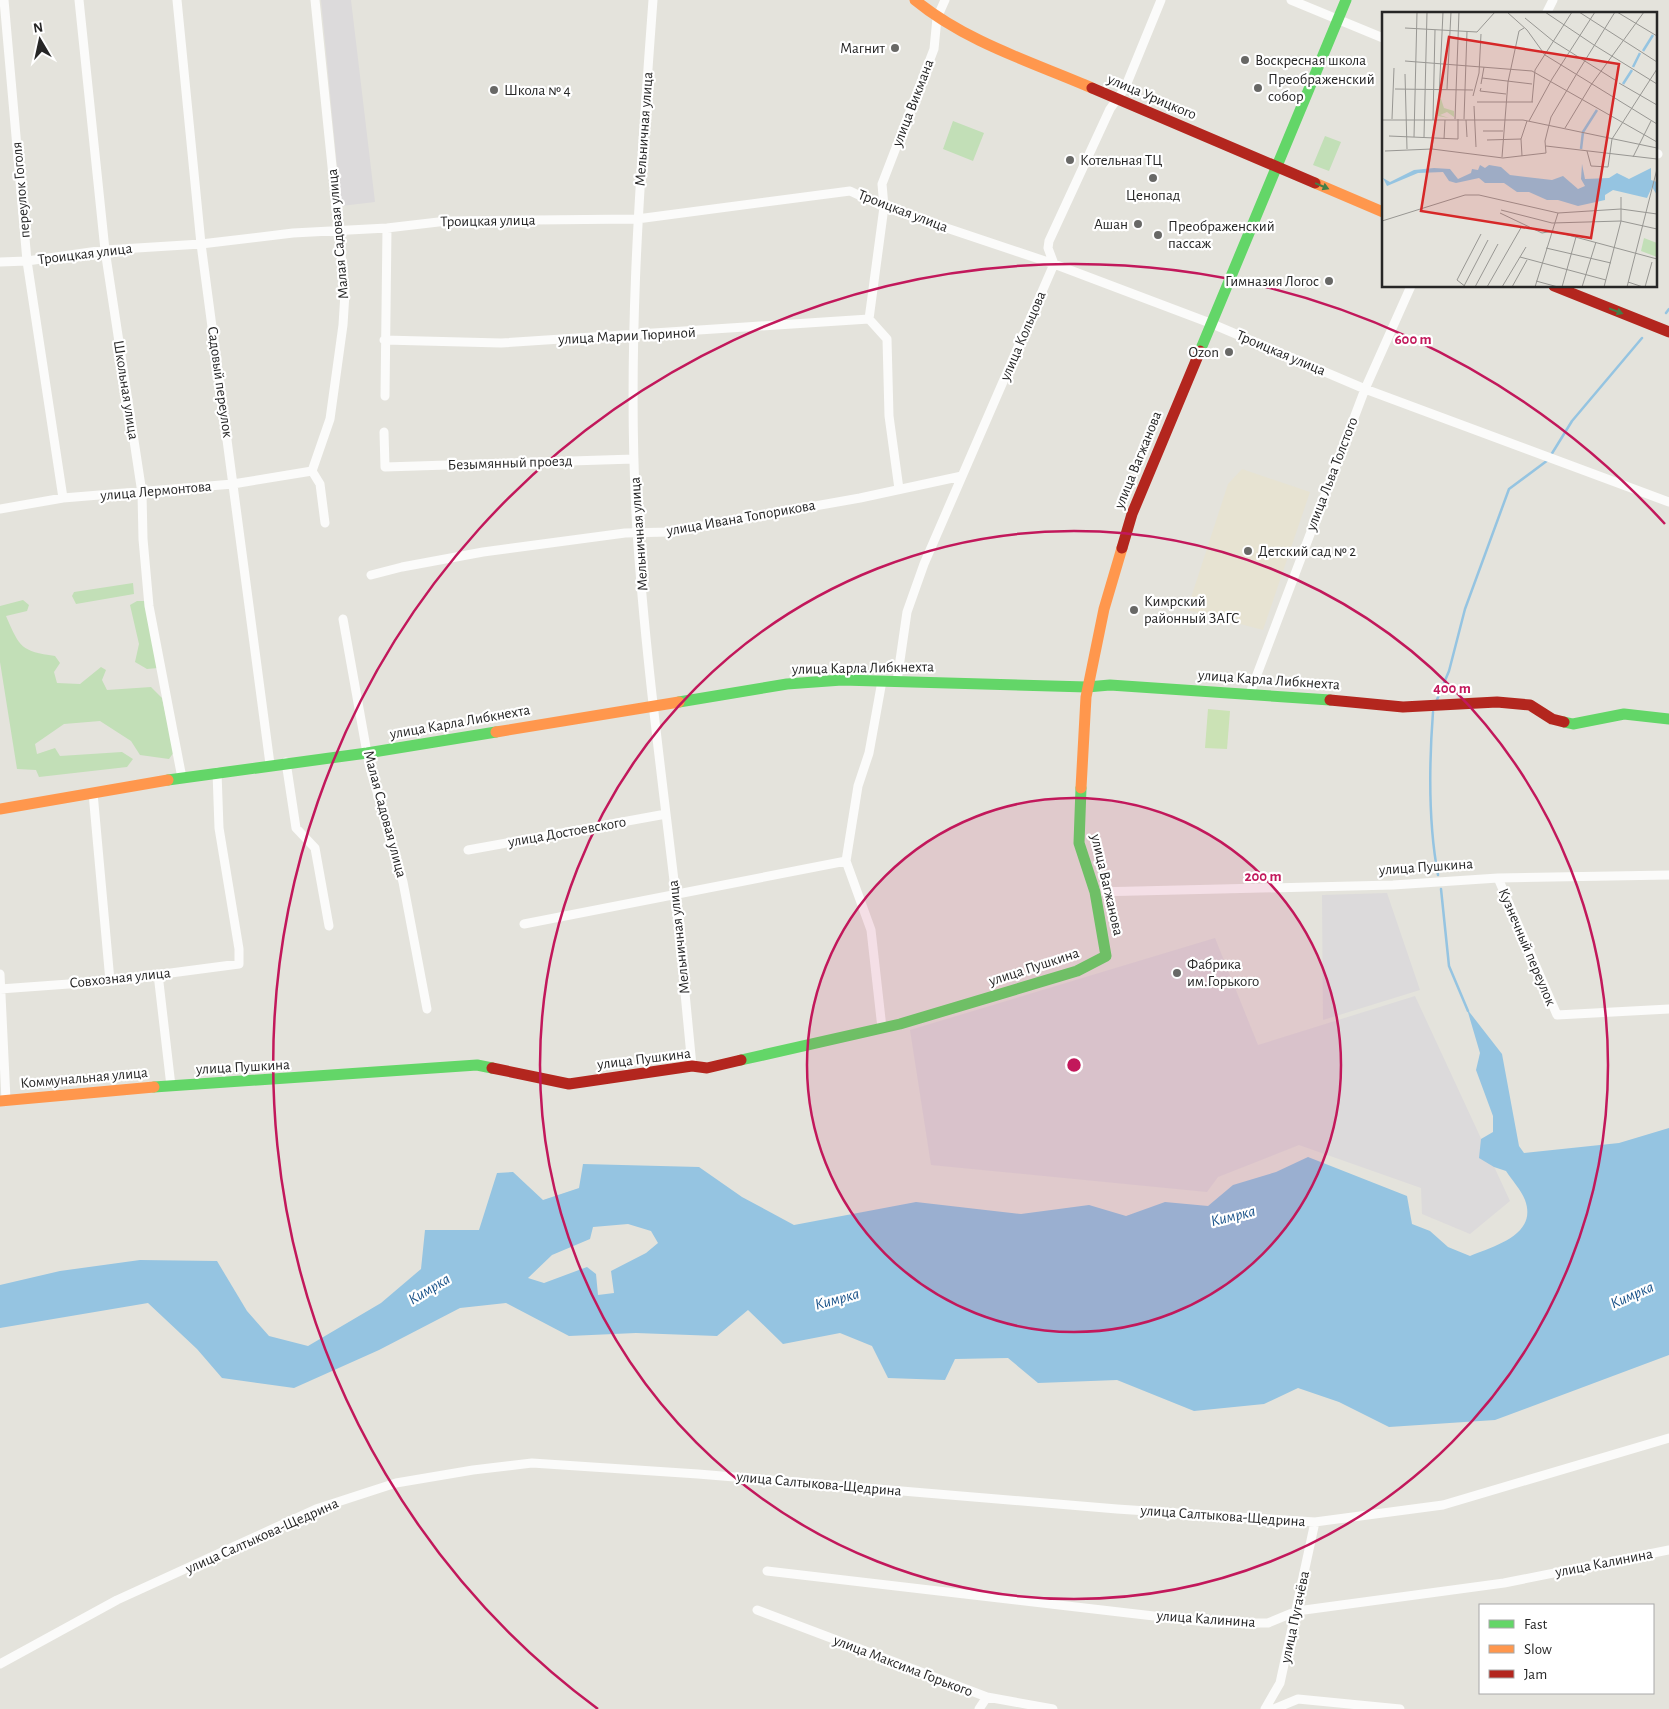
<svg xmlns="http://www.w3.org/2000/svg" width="1669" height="1709" font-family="'Alegreya Sans',sans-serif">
<rect width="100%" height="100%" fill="#e4e3dc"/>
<path fill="#dcdadb" d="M321 0H351L375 202 341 206Z
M1387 893 1420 990 1323 1020 1322 895Z
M1215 938 1258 1045 1415 996 1510 1201 1470 1234 1422 1214 1421 1188 1299 1145 1218 1177 1207 1192 931 1165 910 1030Z"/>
<path fill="#e7e3d2" d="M1242 469 1310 492 1263 630 1187 610 1228 484Z"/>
<path fill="#c2dfb7" d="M953 121 984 133 973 161 943 149Z
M1325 136 1341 142 1329 171 1313 165Z
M133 583 134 594 76 604 72 596 74 592Z
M23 600 29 605 27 611 6 616C20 648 21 651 55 656L60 663 54 672 57 683 80 684 101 667 106 670 102 680 107 690 151 687 162 698 174 752 169 759 140 755 131 741 100 721 64 724 35 744 37 754 55 748 60 756 122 752 133 759 127 767 39 777 36 770 17 769 0 662V606Z
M137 601H146L158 668 147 669 135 662 139 644 130 605Z"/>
<path fill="#cbe2b5" d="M1208 709 1230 711 1227 749 1205 748Z"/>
<path fill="#95c4e1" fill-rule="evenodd" d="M1467 1009 1502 1054 1519 1146 1524 1153 1619 1143 1669 1128V1355L1495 1420 1389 1427 1339 1402 1298 1388 1264 1404 1194 1411 1117 1380 1038 1383 1008 1358 955 1359 945 1380 888 1378 872 1346 840 1333 783 1344 748 1310 717 1336 636 1333 569 1336 506 1303 460 1308 379 1350 294 1388 222 1378 197 1349 148 1303 0 1328V1285L60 1271 140 1260 217 1261 247 1311 269 1336 308 1346 381 1303 421 1269 425 1230H479L497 1173 513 1172 543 1200 579 1188 583 1164 699 1167 742 1197 794 1225 916 1202 1021 1214 1089 1205 1126 1216 1165 1202 1208 1206 1233 1185 1276 1172 1308 1157 1407 1196 1412 1224 1430 1231 1448 1247 1470 1256C1494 1246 1538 1235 1525 1200 1521 1190 1512 1180 1506 1171L1494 1167 1479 1158 1481 1139 1493 1132V1116L1476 1070 1480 1053ZM628 1224 651 1231 658 1243 646 1253 611 1271 614 1293 598 1295 596 1274 587 1267 544 1283 528 1278 552 1255 590 1239 593 1227Z"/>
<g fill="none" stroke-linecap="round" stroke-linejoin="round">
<path stroke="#95c4e1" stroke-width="2.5" d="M1666 313 1669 309
M1551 455 1572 421 1642 338
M1436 702 1449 671 1465 609 1509 489 1548 460
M1433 712C1429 765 1428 822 1438 875
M1441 889 1449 966 1468 1011"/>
<path stroke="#fbfbfa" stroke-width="9" d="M4 0 27 261 63 498
M79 0 105 250 142 493 143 539 149 606 182 778
M177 0 201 244 270 764
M315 0 345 293 343 325 330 419 312 471 320 484 325 523
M653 0C640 177 626 354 637 531 645 651 661 770 675 889 681 948 686 1007 692 1066
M1291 0 1383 38
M1546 14 1553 0
M1655 153 1658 154
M0 262 27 261 105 250 201 244 293 233 387 228 447 221 637 219 850 191 884 207 1054 264 1210 323 1365 389 1669 502
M869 319 884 207 882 184 934 49 937 18 945 0
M869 319 887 339 889 416 899 489
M384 340 501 343 869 319
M385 396 387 228
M384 432 385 467 634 459
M0 509 63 498 233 484 312 471
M371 575 402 567 483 552 625 533 669 532 860 498 962 476
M343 619 369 764 403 882 427 1009
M882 681 869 753 858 786 846 861 871 930 882 1028
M897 681 907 612 924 564 1054 264 1048 248 1049 241 1110 109 1125 88 1161 0
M1250 693 1365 389 1411 286
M286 762 296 828 315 848 329 926
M93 793 110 981
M468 850 666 814
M1498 878 1557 1015 1669 1009
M1095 892 1393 885 1498 878 1669 875
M524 924 846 861
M0 974 6 1100
M158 974 171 1086
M0 989 110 981 239 964V949L219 828 217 772
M767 1571 1214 1623H1268L1297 1611 1504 1583 1669 1550
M757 1610 987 1697 1053 1709
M0 1664 117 1600 316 1509 396 1483 473 1470 532 1463 698 1474 1117 1509 1315 1522 1443 1505 1669 1438
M979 1709 987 1697
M1265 1709 1280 1683 1315 1522
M1274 1709 1298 1699 1400 1709"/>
<path stroke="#63d668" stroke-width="11" d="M1200 351 1346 0
M679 702 787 684 842 680 1087 687 1110 685 1330 700
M1564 722 1573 724 1624 714 1669 719
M168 780 367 753 496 732
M741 1060 900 1024 1077 971 1106 956 1095 892 1079 843 1081 788
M154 1087 477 1065 492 1068"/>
<path stroke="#ff974d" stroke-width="11" d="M915 0C966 42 1032 62 1092 88
M1315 183 1383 212
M496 732 679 702
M1081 788 1086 697 1104 609 1122 548
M0 809 168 780
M0 1101 154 1087"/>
<path stroke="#b3261e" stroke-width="11" d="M1092 88 1315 183
M1554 286 1669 332
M1122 548 1132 514 1200 351
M1330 700 1403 707 1497 702 1530 705 1552 719 1564 722
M492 1068 569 1084 692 1066 707 1068 741 1060"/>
</g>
<defs><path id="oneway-solid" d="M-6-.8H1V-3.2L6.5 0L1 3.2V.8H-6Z" transform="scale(1.25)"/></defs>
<g fill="#447e47">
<use href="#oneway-solid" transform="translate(1322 186) rotate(23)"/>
<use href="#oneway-solid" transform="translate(1616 311) rotate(21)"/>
</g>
<circle cx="1074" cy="1065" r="267" fill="#c2185b" fill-opacity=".12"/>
<g fill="none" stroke="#c2185b" stroke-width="2.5">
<circle cx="1074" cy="1065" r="267"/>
<circle cx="1074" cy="1065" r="534"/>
<path d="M598 1709A801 801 0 1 1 1665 524"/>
</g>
<g fill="#686866" stroke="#fff" stroke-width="2">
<circle cx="895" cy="48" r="5"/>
<circle cx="1245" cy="60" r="5"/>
<circle cx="1258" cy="88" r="5"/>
<circle cx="494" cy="90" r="5"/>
<circle cx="1070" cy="160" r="5"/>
<circle cx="1153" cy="178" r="5"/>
<circle cx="1138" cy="224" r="5"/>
<circle cx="1158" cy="235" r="5"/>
<circle cx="1329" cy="281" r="5"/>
<circle cx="1229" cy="352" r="5"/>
<circle cx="1248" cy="551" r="5"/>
<circle cx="1134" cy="610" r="5"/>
<circle cx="1177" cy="973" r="5"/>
</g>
<g text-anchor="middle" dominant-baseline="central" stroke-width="4.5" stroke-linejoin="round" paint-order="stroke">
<g font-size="15" fill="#262626" stroke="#fff" text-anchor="start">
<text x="885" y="48" text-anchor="end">Магнит</text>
<text x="1255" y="60">Воскресная школа</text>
<text x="1268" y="79">Преображенский<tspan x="1268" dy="17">собор</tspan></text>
<text x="504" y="90">Школа № 4</text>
<text x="1080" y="160">Котельная ТЦ</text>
<text x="1153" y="195" text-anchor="middle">Ценопад</text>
<text x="1128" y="224" text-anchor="end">Ашан</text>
<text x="1168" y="226">Преображенский<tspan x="1168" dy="17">пассаж</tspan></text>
<text x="1319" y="281" text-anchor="end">Гимназия Логос</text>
<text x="1219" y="352" text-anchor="end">Ozon</text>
<text x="1258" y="551">Детский сад № 2</text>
<text x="1144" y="601">Кимрский<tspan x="1144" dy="17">районный ЗАГС</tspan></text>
<text x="1187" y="964">Фабрика<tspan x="1187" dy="17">им.Горького</tspan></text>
</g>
<g font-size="15" fill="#262626" stroke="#fff">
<text transform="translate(1152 97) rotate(23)">улица Урицкого</text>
<text transform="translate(913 103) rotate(-69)">улица Викмана</text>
<text transform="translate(644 129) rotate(-86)">Мельничная улица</text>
<text transform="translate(21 190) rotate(-95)">переулок Гоголя</text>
<text transform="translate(903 211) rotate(21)">Троицкая улица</text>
<text transform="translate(488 221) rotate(-1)">Троицкая улица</text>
<text transform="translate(338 234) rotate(-95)">Малая Садовая улица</text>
<text transform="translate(85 254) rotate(-7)">Троицкая улица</text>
<text transform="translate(627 336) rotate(-3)">улица Марии Тюриной</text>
<text transform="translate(1023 336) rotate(-67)">улица Кольцова</text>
<text transform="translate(1281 353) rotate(23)">Троицкая улица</text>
<text transform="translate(220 382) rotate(82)">Садовый переулок</text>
<text transform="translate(126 390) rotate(81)">Школьная улица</text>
<text transform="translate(1138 460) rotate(-68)">улица Вагжанова</text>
<text transform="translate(510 463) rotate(-2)">Безымянный проезд</text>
<text transform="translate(1332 474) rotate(-69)">улица Льва Толстого</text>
<text transform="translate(156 491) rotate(-5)">улица Лермонтова</text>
<text transform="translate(741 518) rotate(-10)">улица Ивана Топорикова</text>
<text transform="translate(639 534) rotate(-94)">Мельничная улица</text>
<text transform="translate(863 668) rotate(-1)">улица Карла Либкнехта</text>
<text transform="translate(1269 680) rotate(4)">улица Карла Либкнехта</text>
<text transform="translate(460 722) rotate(-10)">улица Карла Либкнехта</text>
<text transform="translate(385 814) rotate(75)">Малая Садовая улица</text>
<text transform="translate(567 832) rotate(-10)">улица Достоевского</text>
<text transform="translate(1426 867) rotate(-4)">улица Пушкина</text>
<text transform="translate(1107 885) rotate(77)">улица Вагжанова</text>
<text transform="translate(679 937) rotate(-96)">Мельничная улица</text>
<text transform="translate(1527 947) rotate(67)">Кузнечный переулок</text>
<text transform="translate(1034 967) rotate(-18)">улица Пушкина</text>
<text transform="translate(120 978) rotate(-6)">Совхозная улица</text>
<text transform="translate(644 1059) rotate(-7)">улица Пушкина</text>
<text transform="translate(243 1067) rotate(-3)">улица Пушкина</text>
<text transform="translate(84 1078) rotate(-5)">Коммунальная улица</text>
<text transform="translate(819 1484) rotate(5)">улица Салтыкова-Щедрина</text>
<text transform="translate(1223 1516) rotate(4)">улица Салтыкова-Щедрина</text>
<text transform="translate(262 1536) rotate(-24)">улица Салтыкова-Щедрина</text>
<text transform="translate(1604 1563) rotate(-11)">улица Калинина</text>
<text transform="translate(1295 1617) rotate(-78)">улица Пугачёва</text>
<text transform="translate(1206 1619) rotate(4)">улица Калинина</text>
<text transform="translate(903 1666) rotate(21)">улица Максима Горького</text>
</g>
<g font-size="16" font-style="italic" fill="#185289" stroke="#fff">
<text transform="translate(1233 1216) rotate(-14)">Кимрка</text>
<text transform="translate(429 1289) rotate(-31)">Кимрка</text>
<text transform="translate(1632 1295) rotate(-24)">Кимрка</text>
<text transform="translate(837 1299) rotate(-15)">Кимрка</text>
</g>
</g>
<g transform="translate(1382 12)">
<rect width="275" height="275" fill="#e4e3dc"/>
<path d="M59 87 62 96 72 99V105L65 100 58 103 67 106 56 104V88ZM262 226 275 231V245L259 239Z" fill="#c2dfb7"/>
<path d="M200 152 203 167 227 166 235 161 247 167 269 156V168L275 170V183L270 175 265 186 231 178 223 183V188L196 194 176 188H165L147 180H135L122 171H103L97 166 74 171 67 169 61 160 36 161 5 174 1 166 8 170 32 158 52 156 68 157 76 167 89 161 90 157 96 158 98 153 103 156 107 153 119 155 128 163 170 168 181 164 196 177 203 174 199 167Z" fill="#95c4e1"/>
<path fill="none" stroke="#95c4e1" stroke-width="2.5" d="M261 39 271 23M251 55 258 41M241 72 250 58M199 137 201 120 215 98"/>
<path fill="none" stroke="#989793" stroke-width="1" d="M125 0 145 18 163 43 275 112M163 0 212 33M197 0 275 50M235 0 275 24M143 6 171 29 233 68M23 16 95 20 113 0M212 33 275 72M23 49 150 59 275 130M23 62 25 137M194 63 233 0M100 66 150 72M237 71 275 93M99 72 102 55M99 76 98 79 124 82M13 77 91 78M65 77 69 0M91 84 97 61 99 22M57 86 61 0M95 90H151M150 90 153 58 190 0M92 94 94 135M10 107 12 56M73 107 77 0M82 107 85 19M0 108H141L275 136M51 108 53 18M84 108 85 125M147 109 170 67 213 0M183 116 209 73 262 0M101 119H121M7 124 76 127V107M32 125 35 0M42 125 45 0M62 127 63 108M105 128 139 127M164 134 275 147M50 137 53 108M3 139 50 137 121 146 164 141 163 129 169 105 194 63M205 139 209 154 226 155 230 127 275 57M140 144 139 127 145 109M120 145 126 70 137 19 142 16M251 145 269 109M119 198 170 211 239 209 275 217M118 201 160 221 171 219 275 247M0 209 83 183H97L176 201 239 197 275 202M164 236 229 251M138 245 224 268M154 269 176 275M246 270 261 275M82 274 106 228M84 275 75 268 99 222M93 275 116 232M105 275 140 214M120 275 144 235M130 275 145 248M153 275 176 201M180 275 194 225M200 275 214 230M222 275 239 209V185M245 275 275 157M263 275 270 250"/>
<path fill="#d62828" fill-opacity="0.15" stroke="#d62828" stroke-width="2.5" d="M67 25 237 52 209 226 39 199Z"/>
<rect width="275" height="275" fill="none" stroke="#262626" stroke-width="2.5"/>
</g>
<circle cx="1074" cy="1065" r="8" fill="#c2185b" stroke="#fff" stroke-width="2.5"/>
<g font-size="15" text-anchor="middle" font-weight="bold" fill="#c2185b" stroke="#fff" stroke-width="4.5" stroke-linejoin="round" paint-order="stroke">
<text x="1413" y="344">600 m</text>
<text x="1452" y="693">400 m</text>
<text x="1263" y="881">200 m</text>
</g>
<rect x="1479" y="1604" width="175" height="90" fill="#ffffff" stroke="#a8a8a8"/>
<rect x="1489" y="1620" width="25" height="8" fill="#63d668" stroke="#a8a8a8"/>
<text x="1524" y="1629" font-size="15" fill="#262626">Fast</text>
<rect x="1489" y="1645" width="25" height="8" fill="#ff974d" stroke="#a8a8a8"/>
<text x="1524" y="1654" font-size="15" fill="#262626">Slow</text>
<rect x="1489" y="1670" width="25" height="8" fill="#b3261e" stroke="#a8a8a8"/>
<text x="1524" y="1679" font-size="15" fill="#262626">Jam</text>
<g transform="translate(40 40) rotate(351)" stroke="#ffffff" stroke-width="4" paint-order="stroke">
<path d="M0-4L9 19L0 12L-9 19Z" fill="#262626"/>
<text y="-8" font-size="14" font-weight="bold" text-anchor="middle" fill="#262626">N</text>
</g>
</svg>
